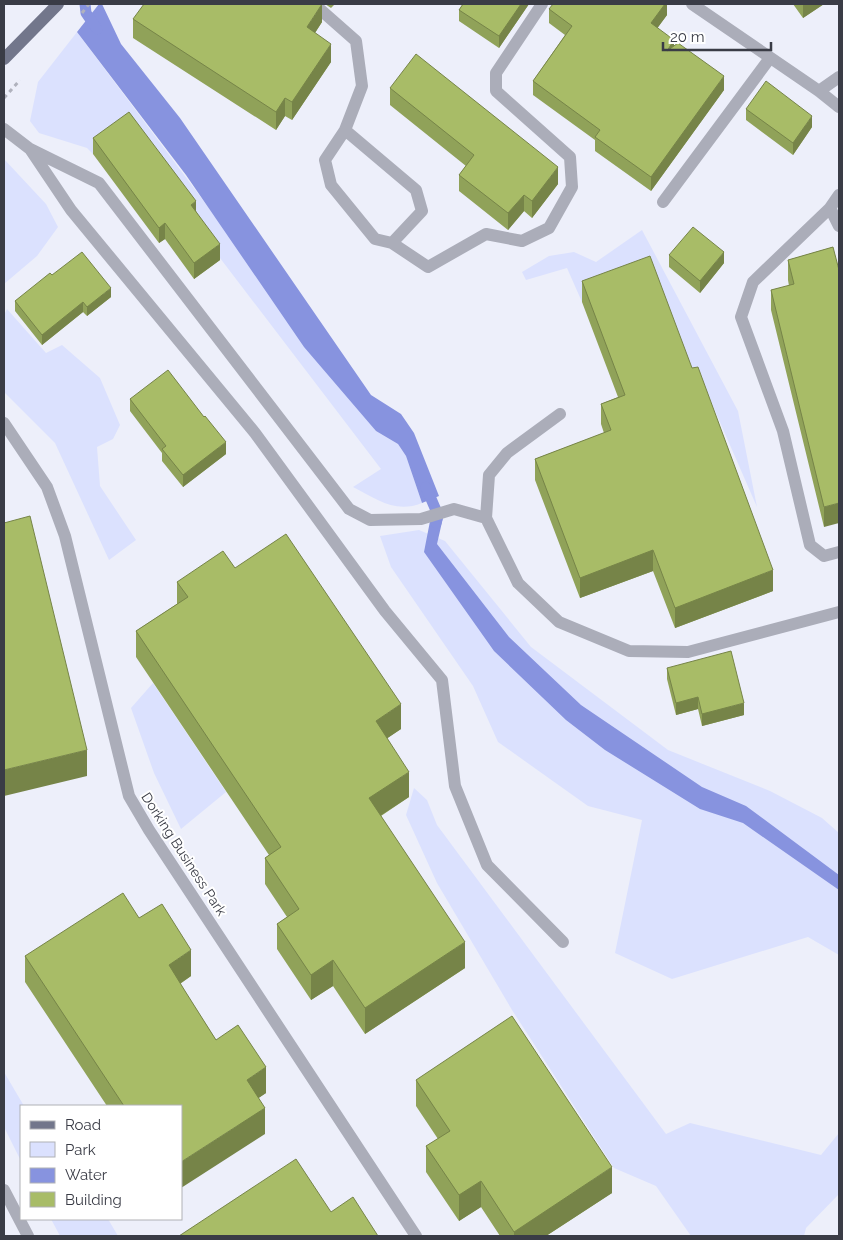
<svg xmlns="http://www.w3.org/2000/svg" width="843" height="1240" font-family="Raleway,sans-serif">
<rect width="100%" height="100%" fill="#edeffa"/>
<path fill="#dbe1fe" d="M77 32 376 431 398 444 406 456 422 503C395 514 377 499 353 487L381 469 191 220 129 128 93 154 87 148 39 133 30 121 38 82Z
M4 159 46 204 58 227 37 256 4 284Z
M642 230 738 411 757 507 705 388 582 302 567 268 526 280 522 272 549 256 574 252 596 262Z
M7 309 46 353 62 345 100 378 120 425 113 439 97 447 100 486 136 540 109 560 55 443 4 392V315Z
M419 530 445 541 531 647 668 750 770 791 822 818 839 833V955L808 937 672 979 615 953 642 820 588 806 498 742 473 686 391 567 380 536Z
M153 683 226 792 181 829 154 773 131 708Z
M414 788 427 800 437 825 666 1134 690 1123 821 1155 839 1133V1194L806 1228 804 1236H691L656 1186 614 1168 512 1010 437 883 406 815Z
M4 1072 24 1106H21V1161L4 1127Z
M51 1219H108L118 1236H60Z"/>
<path fill="#8793df" d="M99 4H102L121 44 180 118 371 395 401 414 414 433 439 496 422 503 406 456 398 444 376 431 304 347 186 175 77 32Z
M445 509 437 544 509 637 581 705 702 787 746 806 839 875V890L743 823 700 809 605 750 566 720 494 651 424 552 431 516Z"/>
<g fill="none" stroke-linecap="round" stroke-linejoin="round">
<path stroke="#8793df" stroke-width="11" d="M85 4 86 13 97 29
M426 487 438 515 436 523"/>
<path stroke="#b0b2bd" stroke-width="3" stroke-dasharray="4 4" stroke-linecap="butt" d="M4 5V4
M82 13 89 4
M4 98 20 80"/>
<path stroke="#abadb9" stroke-width="12" d="M314 4 356 41 362 86 345 130 325 160 331 185 375 239 392 243 422 211 416 190 345 130
M4 129 30 149 71 210 255 433 385 611 442 680 455 786 487 865 563 942
M30 149 99 183 349 509 370 520 421 519 454 509 486 518 518 583 559 622 629 651 688 652 839 612
M839 195 830 208 753 282 741 317 783 431 810 545 824 556 839 552
M663 202 770 58
M830 208 839 226
M392 243 428 267 486 234 522 241 549 228 572 187 570 157 496 91V73L542 4
M4 423 47 487 65 536 129 796 149 830 416 1236
M486 518 489 475 507 453 560 414"/>
<path stroke="#abadb9" stroke-width="12" d="M692 4 819 91 839 107
M819 91 839 77
M4 1190 28 1236"/>
<path stroke="#72768b" stroke-width="12" d="M4 59 58 4"/>
</g>
<path fill="#90a259" d="M325 4H335L331 8Z
M463 4H529L499 48 459 21V10Z
M667 4V15L657 28 674 45 724 90 651 191 595 151V140L533 95V81L565 35 549 23V9Z
M793 4H824L803 18Z
M133 19 322 22 315 33 331 62 292 120 285 116 276 130 133 38Z
M390 88 558 184 532 218 524 211 508 230 459 191V175L466 166 390 105Z
M746 109 812 127 793 155 746 120Z
M93 138 196 211 220 260 194 279 165 239 159 243 93 154Z
M833 247 824 527 771 310V290L789 286 788 280V260Z
M669 255 724 263 700 293 669 267Z
M52 275 111 297 87 316 83 312 42 345 15 311V301Z
M582 281 773 591 675 628 653 571 580 598 535 480V459L604 433 601 424V404L618 397 582 302Z
M130 399 226 454 183 487 162 461V453L130 411Z
M235 568 401 729 387 738 409 797 381 816 465 968 365 1034 333 986 311 1000 277 949V924L287 917 265 884V858L269 855 136 657V631L177 604V582Z
M667 668 744 715 702 726 698 709 676 715 667 679Z
M139 918 191 976 180 984 216 1040 266 1093 258 1098 265 1134 181 1106H107L25 982V956Z
M416 1080 612 1193 546 1236H500L481 1207 459 1221 426 1172V1146L438 1139 416 1106Z"/>
<path fill="#768448" d="M322 4V22L307 45V27Z
M521 4H529L499 48V36Z
M665 4H667V15L651 37V23Z
M803 4H824L803 18Z
M674 40V54L667 51Z
M331 44V62L292 120V102Z
M724 76V90L651 191V177Z
M285 98V116L276 130V112Z
M812 116V127L793 155V143Z
M558 167V184L532 218V201Z
M524 195V211L508 230V213Z
M196 201V217L191 205Z
M165 223V239L159 243V228Z
M220 244V260L194 279V263Z
M724 252V263L700 293V281Z
M111 288V297L87 316V307Z
M83 302V312L42 345V335Z
M226 442V454L183 487V475Z
M839 503V523L824 527V507Z
M653 550V571L580 598V578Z
M773 570V591L675 628V608Z
M698 697V709L676 715V703Z
M744 703V715L702 726V714Z
M401 704V729L376 746V721Z
M87 750V776L4 796V770Z
M409 772V797L369 823V798Z
M465 942V968L365 1034V1008Z
M191 950V976L169 991V965Z
M333 960V986L311 1000V975Z
M266 1067V1093L247 1106V1080Z
M265 1108V1134L181 1188V1162Z
M612 1167V1193L546 1236H514V1232Z
M481 1181V1207L459 1221V1195Z"/>
<path fill="#a8bc67" stroke="#768448" d="M144 4H322L307 27 331 44 292 102 285 98 276 112 133 19Z
M463 4H521L499 36 459 10Z
M553 4H665L651 23 674 40 667 51 678 43 724 76 651 177 595 137 600 130 533 81 572 26 549 9Z
M416 54 558 167 532 201 524 195 508 213 459 175 474 155 390 88Z
M766 81 812 116 793 143 746 109Z
M129 112 196 201 191 205 220 244 194 263 165 223 159 228 93 138Z
M693 227 724 252 700 281 669 255Z
M833 247 839 270V503L824 507 771 290 794 284 788 260Z
M82 252 111 288 87 307 83 302 42 335 15 301 50 273 52 275Z
M650 256 692 368 698 367 773 570 675 608 653 550 580 578 535 459 611 430 601 404 625 395 582 281Z
M168 370 204 417 205 416 226 442 183 475 162 449 166 446 130 399Z
M30 516 87 750 4 770V523Z
M286 534 401 704 376 721 409 772 369 798 465 942 365 1008 333 960 311 975 277 924 299 909 265 858 281 847 136 631 188 597 177 582 223 551 235 568Z
M731 651 744 703 702 714 698 697 676 703 667 668Z
M123 893 139 918 162 904 191 950 169 965 185 991 216 1040 238 1025 266 1067 247 1080 265 1108 181 1162V1106H124L25 956Z
M512 1016 612 1167 514 1232 481 1181 459 1195 426 1146 450 1131 416 1080Z
M296 1159 331 1212 353 1197 378 1236H179Z"/>
<g text-anchor="middle" dominant-baseline="central" stroke-width="4" stroke-linejoin="round" paint-order="stroke">
<g font-size="14" fill="#3a3c46" stroke="#fff">
<text transform="translate(184 854) rotate(57)">Dorking Business Park</text>
</g>
</g>
<rect width="843" height="1240" fill="none" stroke="#3a3c46" stroke-width="10"/>
<rect x="20" y="1105" width="162" height="115" fill="#ffffff" stroke="#b0b1b5"/>
<rect x="30" y="1121" width="25" height="8" fill="#72768b" stroke="#b0b1b5"/>
<text x="65" y="1130" font-size="15" fill="#3a3c46">Road</text>
<rect x="30" y="1142" width="25" height="15" fill="#dbe1fe" stroke="#b0b1b5"/>
<text x="65" y="1155" font-size="15" fill="#3a3c46">Park</text>
<rect x="30" y="1168" width="25" height="15" fill="#8793df" stroke="#b0b1b5"/>
<text x="65" y="1180" font-size="15" fill="#3a3c46">Water</text>
<rect x="30" y="1192" width="25" height="15" fill="#a8bc67" stroke="#b0b1b5"/>
<text x="65" y="1205" font-size="15" fill="#3a3c46">Building</text>
<path d="M663 42v8h108v-8" fill="none" stroke="#3a3c46" stroke-width="2.5"/>
<text x="670" y="42" font-size="15" fill="#3a3c46" stroke="#ffffff" stroke-width="4" paint-order="stroke">20 m</text>
</svg>
